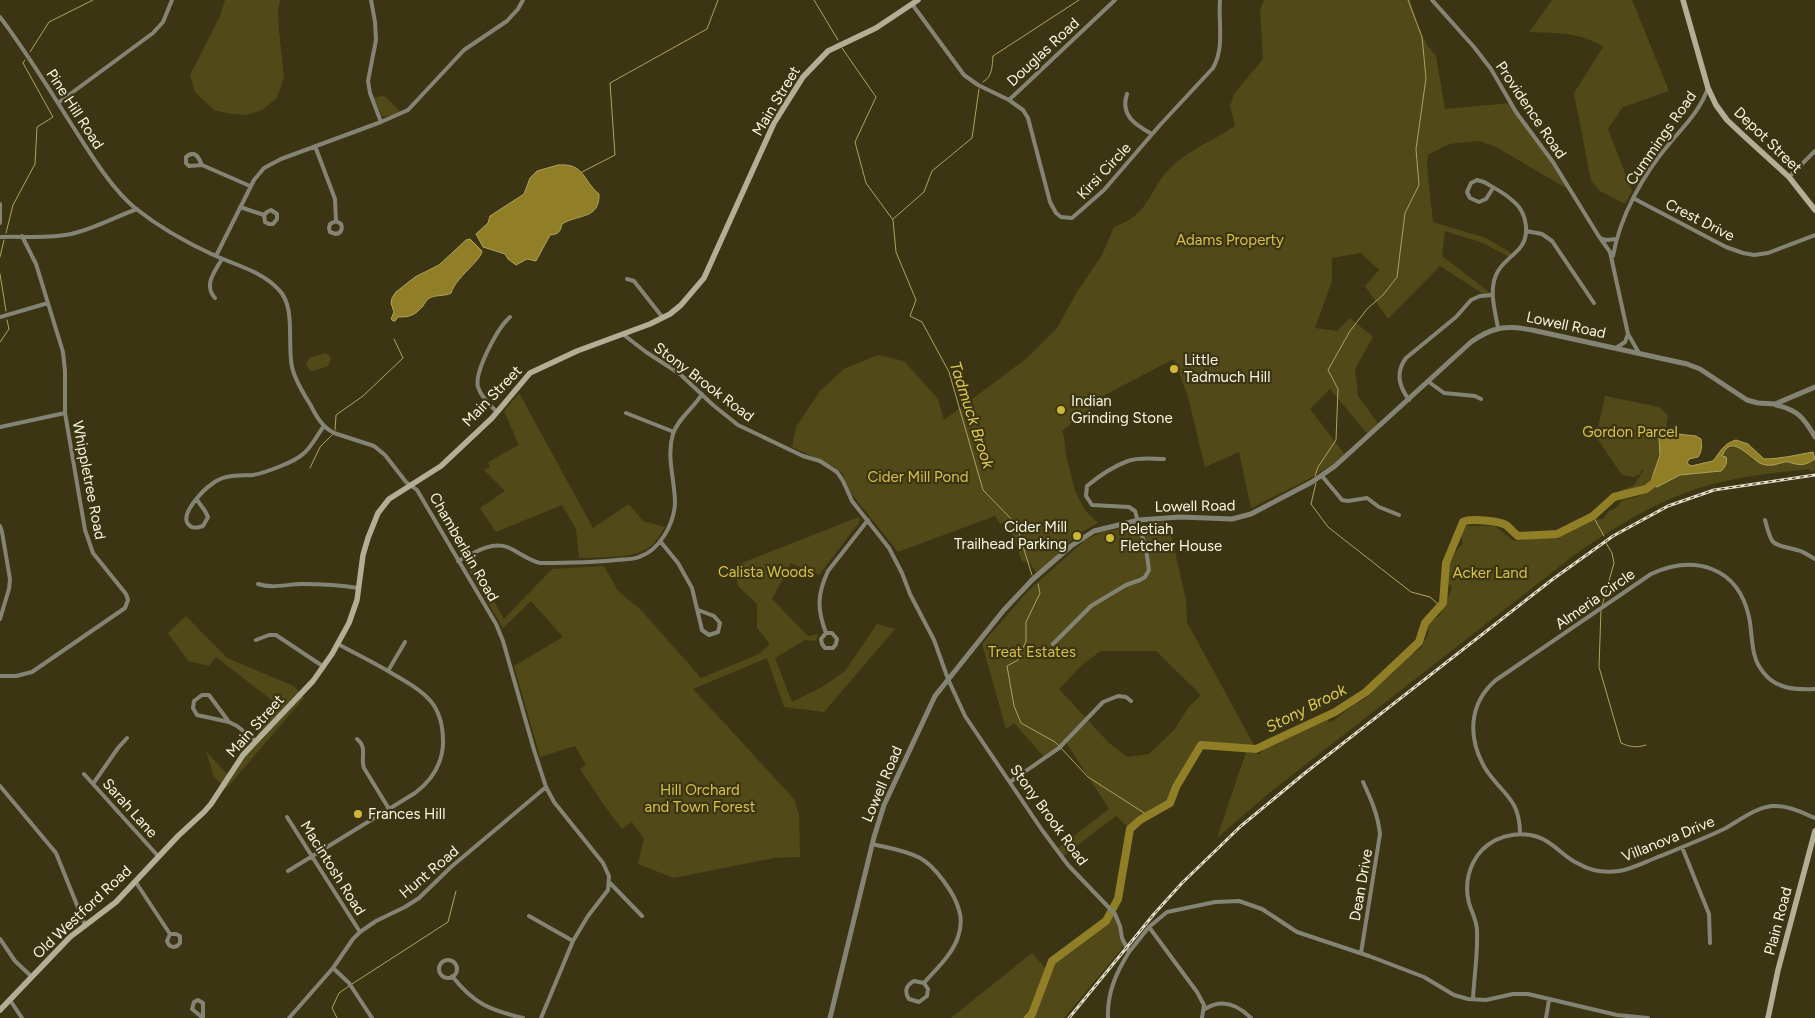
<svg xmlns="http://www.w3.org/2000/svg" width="1815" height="1018" font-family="Figtree,sans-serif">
<rect width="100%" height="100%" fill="#3b3514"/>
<path fill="#524918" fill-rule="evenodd" d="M225 0H280L278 10 279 31 284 77 277 98 262 110 246 115 230 114 214 110 195 92 190 75 220 16Z
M1264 0H1410L1418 26 1427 45 1436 56 1445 109 1511 103 1571 191 1496 147 1479 141 1449 144 1428 155 1427 166 1433 222 1486 238 1513 254 1509 257 1483 243 1445 231 1442 256 1493 295H1485L1440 266 1388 319 1365 286 1379 270 1361 253 1332 258V281L1315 328 1337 331 1350 318 1373 337 1355 369 1358 396 1380 426 1369 436 1330 389 1310 409 1346 456 1305 481 1251 508 1239 452 1205 467 1188 397 1174 359 1091 402 1093 406 1062 431 1064 437 1066 455 1075 491 1085 510 1098 523 1078 534 1037 574 1030 563 1022 561 1007 521 1000 524 995 516 898 552 850 492 842 473 833 466 792 447 796 427 820 391 842 371 841 370 878 355 904 361 938 399 944 420 1027 358 1057 328 1077 292 1102 255 1114 227C1124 223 1134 218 1141 210 1152 197 1157 181 1170 168 1188 150 1214 140 1235 126L1230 106 1234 94 1263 59 1260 10Z
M1552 0H1632L1669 91 1623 107 1608 129 1632 191 1625 204 1600 191 1591 181 1574 93 1603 47C1582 32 1555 33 1529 32Z
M381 96 386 97 400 112 387 117 382 116 374 98Z
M325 353 328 354 331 359 328 366 313 371H310L306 364 309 358Z
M519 393 593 528 629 504 643 521 665 527C660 534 656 543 648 548 632 559 599 557 579 558L576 529 562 505 496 532 480 508 505 491 484 470 490 467 488 462 519 445 504 411Z
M1605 396 1659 407 1668 415 1665 434 1659 438 1660 455 1650 484 1623 493 1621 492V490L1633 486 1644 470 1642 469 1640 474 1634 477 1622 475 1596 437Z
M1733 447H1739L1754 461 1765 465H1778L1787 462 1807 464 1815 459V470L1811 472 1809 469C1772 473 1735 477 1699 488 1655 502 1615 527 1577 553L1269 793 1217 838 1246 752 1259 754 1265 748 1302 731 1323 719 1328 718V722L1333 721 1353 705 1366 698 1411 655 1421 648 1428 634V624L1440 615 1452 588 1450 584 1446 588C1443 578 1454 549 1463 544L1461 534 1464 526H1495L1511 539 1515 541 1558 536 1584 521 1603 519 1609 511 1616 508 1622 500 1637 497 1676 476 1721 471 1726 465 1727 461 1725 457 1722 456C1723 451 1728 448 1733 447Z
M859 517 860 519 858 524 819 575 791 563 772 599 808 636 818 634 816 641 805 640 775 658 792 702 822 687 845 671 877 624 895 629 824 712 784 707 767 658 693 689 794 799 799 814 800 857 774 858 674 878 638 864 644 839 632 822 622 829 606 808 580 769 586 765 575 746 540 757 514 666 563 637 531 601 503 628 465 564 466 561 470 560 504 619 552 569 604 566 618 591 641 610 701 678 759 654 770 644 757 628V604L738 586 734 566Z
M1168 521 1186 600 1187 622 1256 749 1201 745 1176 787 1170 803 1130 829 1116 816 1062 857 1057 849 1109 809 1066 742 1045 758 1014 723 1006 729 982 644 1027 592 1085 540 1102 532 1146 524ZM1101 651H1156L1201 695 1188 708 1174 730 1149 754 1127 757 1108 742 1059 689 1083 664Z
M186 616 227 658 294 686 304 698 226 789 214 777 206 751 227 774 254 742 266 719 278 705 216 657 209 666 188 661 168 633Z
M1115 914 1125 945 1064 1018H951L1032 953 1048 971 1052 961Z"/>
<path fill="#907f26" stroke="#afa25e" d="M558 165C585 163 582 180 599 194 600 220 577 214 562 224 560 232 559 234 550 235L536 261 527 259 516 265 508 259 505 254 483 247 476 234 488 223 490 216 524 194 530 178 537 171Z
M470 239 482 251C481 261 456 277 451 293 444 297 435 294 428 299 426 301 424 304 423 306 414 316 410 317 398 317L395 321H393L391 319 394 312 391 303 392 298 396 292 415 277 439 265 466 240Z
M1668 433 1696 436 1701 439C1702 445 1702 452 1698 457L1689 459 1687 463 1691 466 1713 461C1721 451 1723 444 1736 440L1748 444 1764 459C1780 459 1796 455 1813 452L1815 459C1809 463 1803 466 1796 464 1792 464 1789 461 1785 462 1777 464 1771 467 1762 464 1750 460 1732 431 1722 456L1726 457C1728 462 1725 468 1721 471L1680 475 1657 487 1650 484 1660 455 1659 438Z"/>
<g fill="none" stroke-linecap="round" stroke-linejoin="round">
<path stroke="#afa25e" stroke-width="1" d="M814 0 838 40
M842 48 876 97 855 142 866 183 893 220 896 252 916 300 910 316 922 322 949 372 983 490 1016 524 1032 575
M30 52 49 22 93 0
M983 82C993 76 992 66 993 56L1079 0
M582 172 615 155 610 83 707 29 718 0
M893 219 924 192 932 171 972 138 979 89
M6 233 13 205 35 164 37 127 53 117 23 63 25 60
M0 257 4 240
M0 274 6 311
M0 342 9 329 7 320
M335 430 336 415 363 396 403 358 394 339
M310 468 320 447 332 435
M1315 476 1318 467 1336 440 1338 389 1328 370 1350 331 1367 309 1383 295 1397 277 1405 213 1419 185 1416 149 1426 78 1422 37 1408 0
M1316 483 1311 504 1328 527 1411 592 1430 597 1440 606
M1593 516 1604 536
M1038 584 1040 593 1026 622V641L1018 660 1007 666 1014 706 1021 723 1055 742 1059 746
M1602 606 1614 563 1612 553 1606 543
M1601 610 1599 667 1621 743C1630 747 1636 748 1646 745
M1061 748 1088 777 1149 816
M352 984 448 922 456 891
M337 1018 332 1008 339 993 349 986"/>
<path stroke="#907f26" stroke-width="8" d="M1028 1018 1032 1014 1052 961 1106 921 1118 899 1130 829 1140 820 1170 803 1176 787 1201 745 1256 749 1335 712 1366 692 1419 642 1425 623 1443 603 1446 563 1463 522C1470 518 1499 521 1506 525 1510 528 1514 533 1518 536L1557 534 1593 516 1614 497 1646 489 1654 483 1657 477"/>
<path stroke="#858374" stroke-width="4" d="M371 0 375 22 376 40 368 81 370 93 381 122
M1432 0 1474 47 1491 69 1516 112 1553 162 1598 235 1610 252 1628 334 1639 353
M912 4 964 75 978 85 1009 100 1023 110 1028 118 1050 202 1056 213 1061 217 1072 218 1104 190 1160 125 1213 68C1225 47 1218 23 1220 0
M0 17C28 54 52 94 77 133 93 158 113 190 135 208 159 227 189 244 216 256 238 266 263 272 279 290 296 307 287 344 292 367 295 380 303 393 310 404 316 416 322 427 334 433L374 446 385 455 406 482 417 490 496 624 503 641 534 750 546 787 554 802 603 863 609 876 608 890 588 916 573 941 541 1018
M1127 94C1120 115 1135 125 1152 134
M1009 100 1115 0
M58 103 153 33 163 22 172 0
M315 146 335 199 336 221 330 224 329 228 330 232 336 234C341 233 343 229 341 224L336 221
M202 165C199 158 195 149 186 157V163L189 166 202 165 250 186
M1789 177 1815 151
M1493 188 1486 199 1479 202 1470 198 1467 192 1471 183 1477 180 1484 182C1494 188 1505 193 1513 201 1527 212 1531 236 1519 249 1511 258 1501 263 1496 275 1489 292 1495 310 1498 328
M1633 198 1726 247 1743 253 1754 255 1768 253 1815 235
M0 204V223
M240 207 264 215 265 222 269 224H273L277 219V214L271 210 267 212 264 215
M1526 231 1542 234 1552 241 1594 303
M0 237C23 236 48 239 71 234 94 229 115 217 137 209
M1602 239 1607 240 1616 239
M216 256 254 180 264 168 281 159 381 122 408 110 464 50 507 21 518 9 523 0
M1613 256C1620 216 1643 175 1669 144 1684 126 1700 111 1708 88
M627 279 634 281 663 318
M215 298C203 285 215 271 222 259
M0 317 48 303
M624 335 646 352 680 374 713 405 738 425 803 456 820 461 837 472 843 481 852 501 889 548 902 573 910 594 934 640 948 679 965 716 1042 830 1068 865 1115 914 1120 926 1122 938 1129 952 1149 927 1167 912 1215 902 1239 901 1262 909 1297 932 1369 956 1424 977 1454 995 1468 999 1486 1000 1513 994H1528L1617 1015 1648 1018
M1616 348 1625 342 1628 334
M1429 382 1444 393 1475 396 1481 399
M1409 400C1399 386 1395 373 1406 358L1456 317 1471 300 1480 296 1493 295
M497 412C490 405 481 397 478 387 474 372 498 327 510 317
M626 413 674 432
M0 427 65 413
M1322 476 1342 500 1348 501 1367 498 1379 507 1399 515
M197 500 205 511 208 517 203 526C197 528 192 529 188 524 180 514 203 490 212 484 224 474 239 476 253 475 264 473 295 462 303 454 312 447 317 435 324 426
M1765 520C1772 547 1771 543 1797 550 1803 551 1809 556 1815 559
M0 526 2 532 10 579 9 589 0 619
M660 541 678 563 692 588 702 630 709 635 718 632 720 623 714 616 698 610
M458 561C472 554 491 541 507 547 519 552 528 560 540 563 565 563 591 563 616 560 623 559 632 560 639 557 660 550 674 524 675 503 675 480 666 457 673 434 678 418 694 408 702 394
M258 584C273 589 287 584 302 584 320 584 340 585 358 588
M826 633 821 639 822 644 825 648H833L836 644 837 639 832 633H826C817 609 817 595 828 571L868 520
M256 640 269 635H276L324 667
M1053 644 1091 606 1126 585 1140 580 1145 577 1149 570 1146 549 1135 511 1129 507 1092 505 1086 496 1087 486C1099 476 1114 466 1128 461 1139 457 1153 459 1164 459
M388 671 405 642
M0 676H16L32 672 125 608 128 600 126 594 93 553 85 530 65 413V371L63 352 36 264 22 236
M229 722 209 695H202L194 701 193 708 197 715 229 722 237 726 256 741
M357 739C368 748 360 757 364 768L389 809
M84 774 158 856
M1010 782 1059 748 1103 702 1118 696 1126 697 1131 701
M93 784 118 748 127 738
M0 786 56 853 85 925
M287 817 360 932
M1520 834C1520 797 1501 794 1485 768 1467 737 1469 703 1496 680L1651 574C1695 554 1738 567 1749 617 1753 635 1750 657 1763 672 1776 689 1795 690 1815 689
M872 844C888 848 905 850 920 858 935 866 955 894 959 910 962 919 961 928 958 937 952 955 936 969 924 983L928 989 927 996 919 1002 909 999C904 992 906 985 914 981L924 983
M1682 847 1709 914 1710 943
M288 871 415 793C431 781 442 765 443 744 444 703 424 692 393 674 375 663 356 654 338 644
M135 881 170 934 167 941C169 948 176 949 180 943V936L176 934H170
M610 883 642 916
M529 916 573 941
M1149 927 1197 992 1204 1005 1202 1018
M0 939 15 961 32 977
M1361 953 1380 834C1378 815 1371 799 1363 782
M439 969a9 9 0 1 1 18 0a9 9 0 1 1-18 0Z
M333 968 349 983 372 1018
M452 976C474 1004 490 1010 523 1018
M1473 999C1474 977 1478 954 1477 931 1477 921 1472 913 1469 903 1464 884 1469 864 1482 850 1499 833 1527 829 1548 842 1559 849 1567 859 1579 864 1591 871 1605 873 1619 871 1632 869 1645 862 1658 857 1680 848 1703 839 1724 829 1739 821 1754 808 1772 806 1787 805 1801 812 1815 818
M10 1000 22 1018
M1205 1009C1222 998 1238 1005 1251 1018
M203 1018V1003L198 1000 194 1002 192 1009 203 1018
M289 1018 333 968 353 939 360 932 376 921 405 907 419 898 451 867 546 787
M1108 1018C1107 993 1116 973 1129 952
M1546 1018 1549 1000"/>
<path stroke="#858374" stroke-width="5" d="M1776 405C1798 410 1804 418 1815 437
M830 1018 874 837 884 805 935 696 1003 611 1032 580 1071 546 1094 531 1139 520 1180 517 1232 519 1251 514 1312 482 1335 466 1471 342C1492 327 1506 325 1532 330L1687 364 1700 369 1747 400 1758 403 1775 404 1815 387"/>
<path stroke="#b3af97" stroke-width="5.5" d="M1683 0 1708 88 1716 105 1727 120 1744 136 1789 177 1815 210
M0 1010 70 937 116 902 178 836 204 812 211 804 243 755 313 681 332 654 349 623 357 600 363 555 368 538 378 513 389 499 441 466 492 418 530 373 577 351 650 324 670 314 681 305 704 278 774 123 803 77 828 51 876 28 918 0
M1768 1018 1778 970 1815 831"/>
<defs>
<path id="rail" d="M1069 1018 1154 914 1182 883 1241 826 1305 773 1553 579 1613 536 1668 506 1714 490 1815 475"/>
</defs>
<use href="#rail" stroke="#e2deca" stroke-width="3"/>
<use href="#rail" stroke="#3b3514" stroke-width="1" stroke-dasharray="4" stroke-linecap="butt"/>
</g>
<g fill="#d0b837" stroke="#3b3514" stroke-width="2">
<circle cx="1174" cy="369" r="5"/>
<circle cx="1061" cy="410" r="5"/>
<circle cx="1077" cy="536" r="5"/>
<circle cx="1110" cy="538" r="5"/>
<circle cx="358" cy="814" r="5"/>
</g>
<g text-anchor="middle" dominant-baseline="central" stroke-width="4.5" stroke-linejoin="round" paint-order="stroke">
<g font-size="15" fill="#f8f5e2" stroke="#3b3514">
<text transform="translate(1043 52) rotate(-43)">Douglas Road</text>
<text transform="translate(776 101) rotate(-59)">Main Street</text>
<text transform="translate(75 109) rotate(57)">Pine Hill Road</text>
<text transform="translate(1531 110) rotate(56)">Providence Road</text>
<text transform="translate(1661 138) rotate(-55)">Cummings Road</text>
<text transform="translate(1768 140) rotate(44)">Depot Street</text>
<text transform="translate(1104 171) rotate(-47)">Kirsi Circle</text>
<text transform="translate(1700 220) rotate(27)">Crest Drive</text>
<text transform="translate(1566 325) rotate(12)">Lowell Road</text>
<text transform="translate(704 382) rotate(37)">Stony Brook Road</text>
<text transform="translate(492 396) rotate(-46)">Main Street</text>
<text transform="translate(89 480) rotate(79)">Whippletree Road</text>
<text transform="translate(1195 506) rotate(-1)">Lowell Road</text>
<text transform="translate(464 547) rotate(60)">Chamberlain Road</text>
<text transform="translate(1595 599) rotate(-35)">Almeria Circle</text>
<text transform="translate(255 726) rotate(-48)">Main Street</text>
<text transform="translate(882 784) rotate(-67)">Lowell Road</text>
<text transform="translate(130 808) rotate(48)">Sarah Lane</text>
<text transform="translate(1049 815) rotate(54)">Stony Brook Road</text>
<text transform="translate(1668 839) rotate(-22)">Villanova Drive</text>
<text transform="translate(333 868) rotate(58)">Macintosh Road</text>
<text transform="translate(429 872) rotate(-40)">Hunt Road</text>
<text transform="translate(1361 885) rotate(-80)">Dean Drive</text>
<text transform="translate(82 912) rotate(-43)">Old Westford Road</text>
<text transform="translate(1778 921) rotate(-75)">Plain Road</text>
</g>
<g font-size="15" fill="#d7c14b" stroke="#3b3514">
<text x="1230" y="240">Adams Property</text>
<text x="1630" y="432">Gordon Parcel</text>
<text x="918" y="477">Cider Mill Pond</text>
<text x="766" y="572">Calista Woods</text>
<text x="1490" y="573">Acker Land</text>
<text x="1032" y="652">Treat Estates</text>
<text x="700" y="790">Hill Orchard<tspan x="700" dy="17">and Town Forest</tspan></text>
</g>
<g font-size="15" fill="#f8f5e2" stroke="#3b3514" text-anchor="start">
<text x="1184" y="360">Little<tspan x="1184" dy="17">Tadmuch Hill</tspan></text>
<text x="1071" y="401">Indian<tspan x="1071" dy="17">Grinding Stone</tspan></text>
<text x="1067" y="527" text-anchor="end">Cider Mill<tspan x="1067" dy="17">Trailhead Parking</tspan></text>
<text x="1120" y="529">Peletiah<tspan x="1120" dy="17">Fletcher House</tspan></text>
<text x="368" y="814">Frances Hill</text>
</g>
<g font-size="16" font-style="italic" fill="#e1ca55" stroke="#3b3514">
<text transform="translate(972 415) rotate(72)">Tadmuck Brook</text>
<text transform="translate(1306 708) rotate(-27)">Stony Brook</text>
</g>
</g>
</svg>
